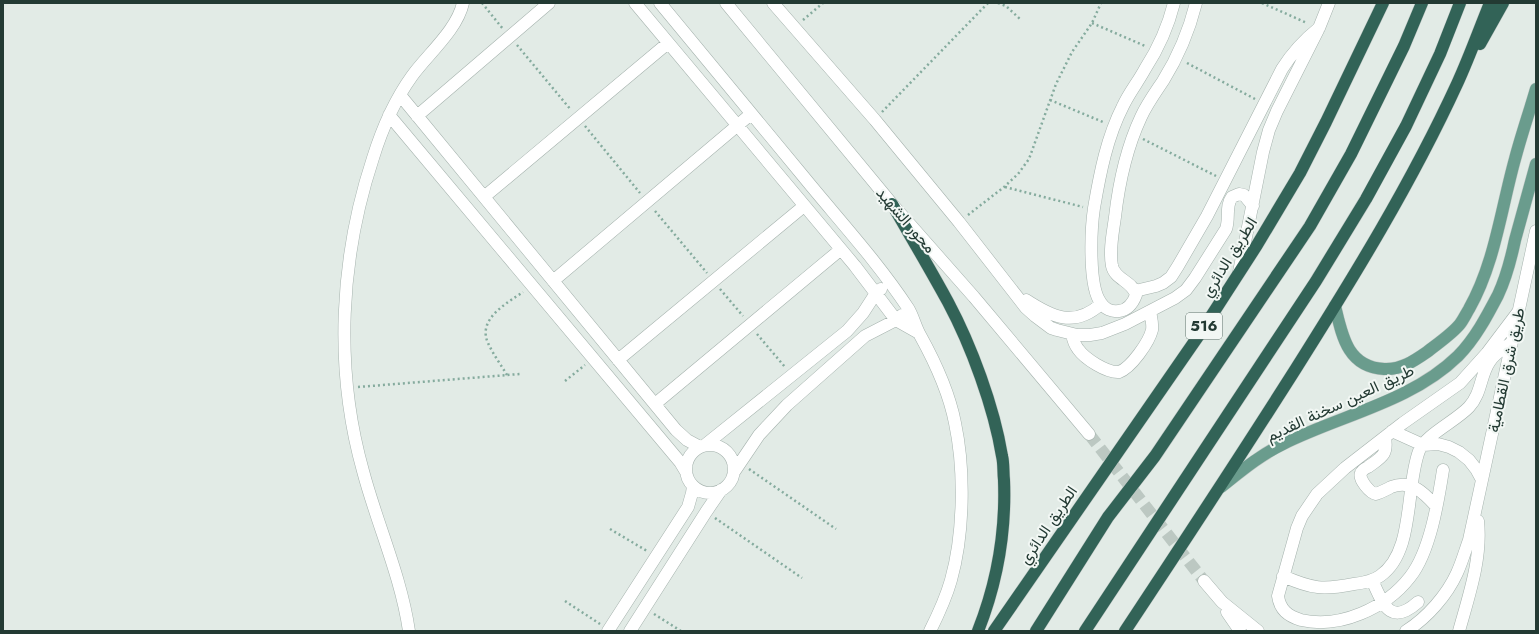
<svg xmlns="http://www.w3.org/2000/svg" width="1539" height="634" font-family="Jost,Vazirmatn,sans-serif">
<rect width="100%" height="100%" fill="#e2ebe6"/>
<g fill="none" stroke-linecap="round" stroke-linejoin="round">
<path stroke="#bcc8c2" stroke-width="12" stroke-dasharray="12 6" stroke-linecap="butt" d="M1089 434 1204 581"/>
<defs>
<path id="minor" d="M635 3 855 266 896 320 919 333
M660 3C708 61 755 118 803 176 838 219 877 261 908 308 913 316 915 326 920 335 935 362 949 392 955 423 965 470 964 534 951 580 946 598 938 615 930 631
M726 3 892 204 974 297 1089 434
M773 3 875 120 959 222 1026 308 1035 316 1051 328 1057 330 1077 335H1090L1102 333 1125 324 1175 298 1186 290 1195 278 1226 229C1230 218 1225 206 1232 197L1239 194 1244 195 1253 206
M1174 3C1168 27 1158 49 1145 69 1138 82 1129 93 1123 106 1107 137 1100 173 1094 208 1091 228 1088 287 1101 303 1105 309 1112 312 1119 311 1128 310 1133 303 1136 295 1133 281 1115 280 1112 266 1109 250 1113 232 1115 217 1119 182 1126 149 1141 117 1147 104 1155 93 1163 81 1178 57 1189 31 1196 3
M400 95 676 430 687 440 700 447
M389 115 680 462 686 472
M417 116 549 3
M484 197 668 43
M1239 272 1263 152 1269 130 1277 111 1319 28 1329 3
M553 281 751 114
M1135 291 1156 286 1163 283 1171 277 1178 266 1207 216 1282 69C1292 53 1304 40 1319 28
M1026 300C1052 317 1074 328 1101 304
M1072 334C1073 340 1075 345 1078 349 1085 359 1107 373 1119 372 1131 368 1149 342 1152 330 1153 324 1151 317 1150 311
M618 360 804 206
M655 404 840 250
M1392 431 1423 445 1438 444 1449 447 1459 452 1469 460 1476 469 1482 480
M1385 437C1388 455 1382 457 1368 467 1366 468 1362 470 1361 473 1358 479 1370 493 1376 494 1381 492 1386 490 1391 487 1411 479 1424 493 1436 506
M705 445 847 331 863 313 876 293 881 289
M686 469a24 24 0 1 1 48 0a24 24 0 1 1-48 0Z
M1443 470C1438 502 1430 552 1410 577 1386 608 1340 629 1301 620 1288 616 1280 610 1278 596L1297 528 1302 516 1317 494 1345 468 1403 423 1460 383 1487 353 1518 312
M734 472 759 435 787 405 865 336 896 320 902 315
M1283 576C1312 589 1323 590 1354 584 1362 583 1373 581 1380 576 1415 552 1405 488 1419 451 1425 435 1456 421 1469 407 1482 393 1480 375 1490 361 1495 353 1503 349 1511 343
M1372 580C1383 604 1390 627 1418 602
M1204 581 1222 602 1258 631
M1227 612 1240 631
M409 631C401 576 377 524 363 471 334 368 340 258 373 158 382 129 394 101 412 76 428 54 457 30 463 3
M608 631 688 507 692 493 693 486
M630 631 706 512 721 490
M1406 631C1427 618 1447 595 1457 573 1462 562 1465 551 1469 540L1536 231
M1459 631C1469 595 1482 558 1478 521"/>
<path id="major" d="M1335 306C1342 335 1347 367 1384 369 1401 370 1414 361 1427 352 1437 344 1452 334 1460 324 1463 320 1466 314 1469 309 1495 263 1501 209 1515 159 1521 136 1529 113 1536 89
M1221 487C1240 472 1260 455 1283 444 1341 415 1411 402 1458 356 1475 339 1487 316 1498 295 1506 278 1511 259 1515 240 1522 215 1529 189 1536 164"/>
<path id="highway" d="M1480 44 1503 3
M892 204C911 237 930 269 948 302 971 345 994 407 1002 456 1004 464 1003 472 1004 480 1006 531 997 583 978 631
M994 631 1199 335 1257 245 1300 173 1326 122 1383 3
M1036 631 1108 517 1155 456 1310 226 1351 154 1404 46 1422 3
M1085 631 1316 281 1366 199 1406 126 1440 54 1460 3
M1125 631C1182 545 1239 458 1295 370 1353 278 1411 184 1457 84 1469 58 1479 30 1490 3"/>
</defs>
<use href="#minor" stroke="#a5b2ad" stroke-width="13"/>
<use href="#major" stroke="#c1c8c6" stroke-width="13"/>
<use href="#highway" stroke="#c1c8c6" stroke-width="13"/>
<path stroke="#85ab9e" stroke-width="2.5" stroke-dasharray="2 3" stroke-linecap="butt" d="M482 3 503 29
M998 3 1006 6 1020 19
M1262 3 1307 23
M803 20 823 3
M1092 23 1145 46
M517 45 571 110
M1187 63 1255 99
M1050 100 1103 122
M882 112 988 3
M585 126 640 193
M1143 139 1216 176
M1005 187 1083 207
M655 211 707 273
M968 215 1004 187 1018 174 1029 159 1056 84 1072 52 1092 23 1101 3
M720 289 743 316
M757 334 785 367
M507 375C501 365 493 354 488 343 477 319 507 303 523 292
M565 381 585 365
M358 387 520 374
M749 469 836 529
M715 518 802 578
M610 529 647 551
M565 601 600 624
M654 614 681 631"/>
<use href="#minor" stroke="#fff" stroke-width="12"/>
<use href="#major" stroke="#6a9c8d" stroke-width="12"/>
<use href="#highway" stroke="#326357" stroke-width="12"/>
</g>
<g text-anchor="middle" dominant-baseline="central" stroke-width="4" stroke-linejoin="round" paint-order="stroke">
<rect fill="#f2f7f4" stroke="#61736d" stroke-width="1" x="1186" y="313" width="36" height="26" rx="3"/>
<g font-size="15" font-weight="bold" fill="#233a33">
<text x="1204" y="326">516</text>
</g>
<g font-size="16" fill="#233a33" stroke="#f2f7f4">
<text transform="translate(906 220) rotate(49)">محور الشهيد</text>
<text transform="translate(1229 257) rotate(-58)">الطريق الدائري</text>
<text transform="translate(1506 370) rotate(-78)">طريق شرق القطامية</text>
<text transform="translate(1340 403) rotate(-25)">طريق العين سخنة القديم</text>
<text transform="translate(1048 525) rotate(-56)">الطريق الدائري</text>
</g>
</g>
<rect width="1539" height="634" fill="none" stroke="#233a33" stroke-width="8"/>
</svg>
